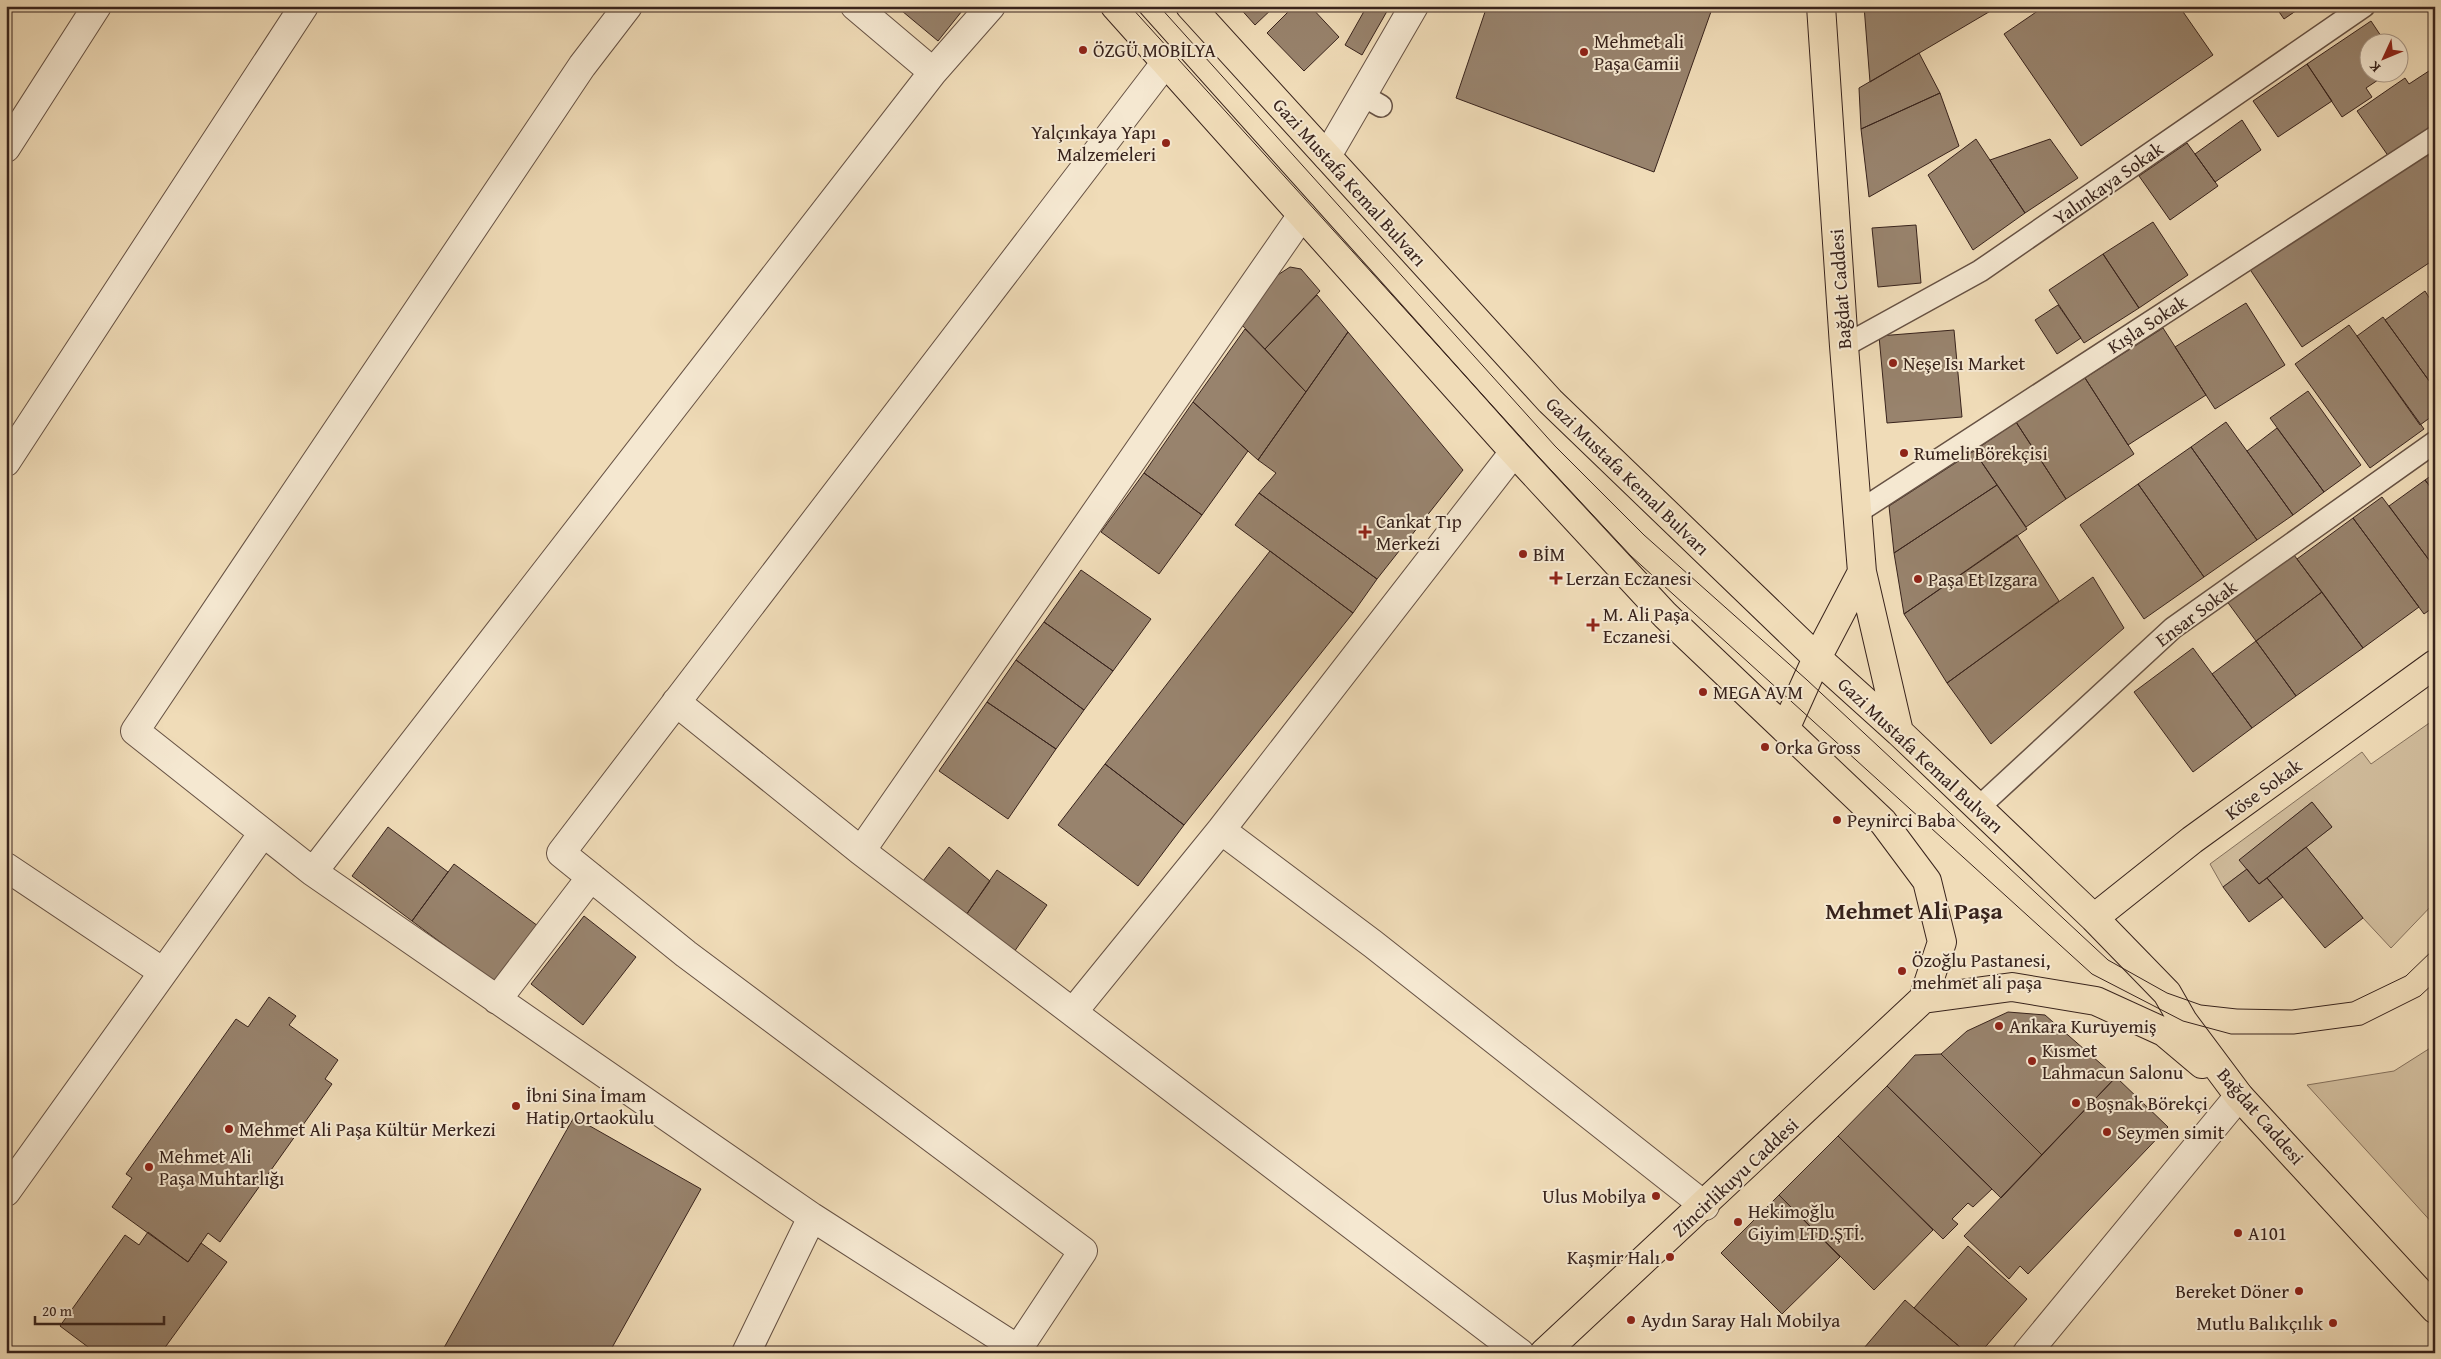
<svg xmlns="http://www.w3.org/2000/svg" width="2441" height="1359" font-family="'Gentium Book Plus',serif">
<rect width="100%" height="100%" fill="#f0dcb8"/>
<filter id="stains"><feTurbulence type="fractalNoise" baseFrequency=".004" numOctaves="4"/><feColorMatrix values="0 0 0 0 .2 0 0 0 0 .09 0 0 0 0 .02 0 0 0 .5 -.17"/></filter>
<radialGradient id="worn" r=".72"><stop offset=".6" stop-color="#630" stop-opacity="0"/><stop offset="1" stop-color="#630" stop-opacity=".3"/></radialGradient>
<path fill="#d1bd9d" stroke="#84705c" d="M2435 719V902L2391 948 2363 918 2306 847 2332 827 2312 802 2240 860 2247 869 2223 887 2210 864 2362 752 2371 764Z
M2435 1045V1226L2307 1085 2394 1071Z"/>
<path fill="#98836d" stroke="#38231c" d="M896 6H966L938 41Z
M1238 6H1275L1255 25Z
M1294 6H1310L1339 37 1304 71 1267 33Z
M1367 6H1390L1362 55 1345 45Z
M1487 6H1713L1654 172 1456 98Z
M1864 6H1999L1870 82Z
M2045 6H2179L2213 55 2081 146 2004 34Z
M2275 6H2303L2284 19Z
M2371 21 2385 42H2368V72H2390L2366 88 2372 97 2342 117 2307 64Z
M1919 53 1940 93 1861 129 1859 88Z
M2307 64 2332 101 2278 137 2253 101Z
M2435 67V126L2389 157 2357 111 2405 78 2409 84Z
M1940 93 1959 146 1869 197 1861 129Z
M2242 120 2261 150 2215 182 2195 154Z
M1976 139 2025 213 1973 250 1928 175Z
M2050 139 2078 178 2025 213 1990 160Z
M2187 143 2218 186 2170 220 2139 176Z
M2435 145V259L2302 347 2249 268Z
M2153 222 2188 275 2139 308 2103 254Z
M1916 225 1921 283 1878 287 1872 228Z
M2103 254 2139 308 2084 343 2049 290Z
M1290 267 1301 269 1320 291 1265 349 1240 323 1273 278Z
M2425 291 2435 307V389L2385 320Z
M2435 293V307L2429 297Z
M1317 295 1348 332 1306 392 1265 349Z
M2246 303 2285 365 2215 409 2175 347Z
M2058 305 2081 338 2057 354 2035 320Z
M2383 317 2435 389V414L2420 425 2357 336Z
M2349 325 2424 429 2370 468 2295 364Z
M2163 328 2206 395 2128 445 2085 378Z
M1245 329 1306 392 1258 460 1193 402Z
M1954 330 1962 417 1887 423 1879 336Z
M1348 332 1463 470 1377 579 1259 493 1276 473 1258 460Z
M2085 378 2134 454 2066 499 2016 422Z
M2308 391 2361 465 2324 492 2270 418Z
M1193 402 1248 451 1202 515 1144 473Z
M2016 422 2066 499 2026 527 1974 451Z
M2226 422 2293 515 2257 540 2191 447Z
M2277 428 2324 492 2293 515 2247 451Z
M2191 447 2257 540 2204 577 2138 484Z
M1974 451 1997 485 1894 553 1889 506Z
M1144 473 1202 515 1159 574 1101 532Z
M2435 473V493L2425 480Z
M2425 480 2435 493V568L2389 506Z
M2138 484 2204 577 2144 619 2080 525Z
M1997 485 2027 529 1904 614 1894 553Z
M1259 493 1377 579 1353 613 1235 525Z
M2382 497 2435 568V606L2424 614 2353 518Z
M2353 518 2419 607 2363 648 2297 559Z
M2017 535 2059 601 1947 683 1904 614Z
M1270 551 1353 613 1184 825 1105 764Z
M2291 551 2322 592 2256 641 2226 600Z
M1081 570 1151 619 1113 671 1044 622Z
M2093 577 2124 628 1991 744 1947 683Z
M2322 592 2363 648 2296 696 2256 641Z
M1044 622 1113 671 1084 710 1016 660Z
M2256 641 2296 696 2252 728 2212 674Z
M2193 648 2252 728 2193 772 2134 692Z
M1016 660 1084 710 1056 749 987 702Z
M987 702 1056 749 1008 819 939 771Z
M1105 764 1184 825 1138 886 1058 825Z
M2312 802 2332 827 2259 884 2239 860Z
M388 827 448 872 412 921 352 876Z
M949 847 990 881 964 918 920 885Z
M2306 847 2363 918 2325 948 2267 878Z
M454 864 538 926 495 983 412 921Z
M2247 869 2259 884 2267 878 2283 897 2249 922 2223 887Z
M997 870 1047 905 1014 952 964 918Z
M584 916 636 957 583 1025 531 984Z
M269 997 296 1016 289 1025 338 1060 325 1079 332 1084 220 1242 208 1233 188 1262 112 1207 132 1178 126 1174 236 1019 248 1027Z
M2008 1012 2045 1015 2116 1077 2042 1155 1941 1054 1967 1031Z
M1941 1054 2042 1155 2001 1198 1887 1086 1915 1055Z
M2116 1077 2168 1127 2028 1274 2020 1266 2009 1279 1964 1236Z
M1887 1086 1992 1189 1973 1207 1968 1203 1952 1219 1958 1224 1943 1239 1838 1136Z
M574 1117 701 1189 609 1353H441Z
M1838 1136 1933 1230 1874 1290 1779 1195Z
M1779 1195 1840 1257 1782 1314 1721 1253Z
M148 1232 188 1262 201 1243 227 1262 161 1353H96L60 1326 125 1235 139 1245Z
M1968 1246 2027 1299 1980 1353H1967L1914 1308Z
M1905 1300 1914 1308 1967 1353H1870L1864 1348Z"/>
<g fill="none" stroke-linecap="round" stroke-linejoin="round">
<defs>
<path id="service" d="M1362 95 1381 106
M1844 346 1980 271 2364 6
M1858 512 2435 137
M1978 808 2173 628 2435 442"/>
<path id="minor" d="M628 6 582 66 135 731 313 872 812 1217 1024 1353
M855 6 933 72
M6 148 97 6
M1327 156 1414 6
M6 462 304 6
M676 702 861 851 1520 1353
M1221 830 1373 944 1705 1206
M861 851 1302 215
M6 867 163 972
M313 872 933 72 991 6
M497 1000 591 877
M1073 1012 1221 830 1514 452
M6 1192 263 833
M1018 1349 1083 1251 686 954 561 853 1166 62
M746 1353 812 1217
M2027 1353 2239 1096"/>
<path id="primary" d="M1115 6 1514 452 1665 615 1883 822 1927 881 1942 942 1923 999
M1190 6 1550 401 1817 658 1899 732 2094 918 2167 993 2183 1021 2239 1096 2435 1309
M1821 6 1844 346 1862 572 1899 732
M1785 729 1817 658 1862 572
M2094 918 2192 840 2435 664
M1544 1353 1923 999 2012 987 2096 1001 2164 1032 2202 1064"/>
</defs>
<use href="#service" stroke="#665143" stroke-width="24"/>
<use href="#minor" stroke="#665143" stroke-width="30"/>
<use href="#primary" stroke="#38231c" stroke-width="30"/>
<use href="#service" stroke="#f5e8d1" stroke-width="21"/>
<use href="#minor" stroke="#f5e8d1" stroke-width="28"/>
<use href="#primary" stroke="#f0dcb8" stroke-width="28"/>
<path stroke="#38231c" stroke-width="1" d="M1130 6 1537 455 1631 556 2092 974 2183 1021 2231 1034H2294L2362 1025 2420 996 2435 982
M1159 6 1555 446 1644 535 1807 680 2108 960 2167 993 2201 1005 2237 1009 2292 1010 2352 1002 2406 976 2435 948"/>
</g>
<g fill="#8f2418" stroke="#f5e8d1" stroke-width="2">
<circle cx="1083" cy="50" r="5"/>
<circle cx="1584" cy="52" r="5"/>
<circle cx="1166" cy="143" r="5"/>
<circle cx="1893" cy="363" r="5"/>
<circle cx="1904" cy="453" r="5"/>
<path d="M1362.5 524.5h5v5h5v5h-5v5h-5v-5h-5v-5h5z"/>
<circle cx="1523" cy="554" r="5"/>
<path d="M1553.5 570.5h5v5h5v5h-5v5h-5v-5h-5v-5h5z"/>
<circle cx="1918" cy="579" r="5"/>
<path d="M1590.5 617.5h5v5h5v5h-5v5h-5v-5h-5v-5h5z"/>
<circle cx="1703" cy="692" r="5"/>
<circle cx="1765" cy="747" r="5"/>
<circle cx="1837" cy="820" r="5"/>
<circle cx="1902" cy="971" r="5"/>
<circle cx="1999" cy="1026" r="5"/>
<circle cx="2032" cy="1061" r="5"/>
<circle cx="2076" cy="1103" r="5"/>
<circle cx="516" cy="1106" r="5"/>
<circle cx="229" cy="1129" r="5"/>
<circle cx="2107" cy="1132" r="5"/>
<circle cx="149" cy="1167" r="5"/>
<circle cx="1656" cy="1196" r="5"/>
<circle cx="1738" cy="1222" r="5"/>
<circle cx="2238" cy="1233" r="5"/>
<circle cx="1670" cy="1257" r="5"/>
<circle cx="2299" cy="1291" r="5"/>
<circle cx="1631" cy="1320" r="5"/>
<circle cx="2333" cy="1323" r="5"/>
</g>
<g text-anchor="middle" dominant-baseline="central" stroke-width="4" stroke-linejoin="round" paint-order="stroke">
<g font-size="19" fill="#38231c" stroke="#f5e8d1" text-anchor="start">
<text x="1594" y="41">Mehmet ali<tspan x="1594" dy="22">Paşa Camii</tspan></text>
<text x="1093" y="50">ÖZGÜ MOBİLYA</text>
<text x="1156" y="132" text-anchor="end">Yalçınkaya Yapı<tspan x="1156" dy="22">Malzemeleri</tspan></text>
<text x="1903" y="363">Neşe Isı Market</text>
<text x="1914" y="453">Rumeli Börekçisi</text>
<text x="1376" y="521">Cankat Tıp<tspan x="1376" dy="22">Merkezi</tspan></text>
<text x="1533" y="554">BİM</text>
<text x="1566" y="578">Lerzan Eczanesi</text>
<text x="1928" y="579">Paşa Et Izgara</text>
<text x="1603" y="614">M. Ali Paşa<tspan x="1603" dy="22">Eczanesi</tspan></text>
<text x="1713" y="692">MEGA AVM</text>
<text x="1775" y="747">Orka Gross</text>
<text x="1847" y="820">Peynirci Baba</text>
<text x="1912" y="960">Özoğlu Pastanesi,<tspan x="1912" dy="22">mehmet ali paşa</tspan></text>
<text x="2009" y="1026">Ankara Kuruyemiş</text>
<text x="2042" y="1050">Kısmet<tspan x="2042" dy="22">Lahmacun Salonu</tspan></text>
<text x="526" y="1095">İbni Sina İmam<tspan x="526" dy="22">Hatip Ortaokulu</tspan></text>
<text x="2086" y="1103">Boşnak Börekçi</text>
<text x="239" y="1129">Mehmet Ali Paşa Kültür Merkezi</text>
<text x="2117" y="1132">Seymen simit</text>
<text x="159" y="1156">Mehmet Ali<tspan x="159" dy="22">Paşa Muhtarlığı</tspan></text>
<text x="1646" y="1196" text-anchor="end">Ulus Mobilya</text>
<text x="1748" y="1211">Hekimoğlu<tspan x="1748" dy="22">Giyim LTD.ŞTİ.</tspan></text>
<text x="2248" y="1233">A101</text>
<text x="1660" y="1257" text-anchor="end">Kaşmir Halı</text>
<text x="2289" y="1291" text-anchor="end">Bereket Döner</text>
<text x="1641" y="1320">Aydın Saray Halı Mobilya</text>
<text x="2323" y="1323" text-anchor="end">Mutlu Balıkçılık</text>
</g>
<g font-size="19" fill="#38231c" stroke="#f5e8d1">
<text transform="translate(1350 182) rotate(48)">Gazi Mustafa Kemal Bulvarı</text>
<text transform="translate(2108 183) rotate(-35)">Yalınkaya Sokak</text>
<text transform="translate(1840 289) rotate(-94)">Bağdat Caddesi</text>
<text transform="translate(2147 324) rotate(-33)">Kışla Sokak</text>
<text transform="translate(1628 476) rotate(44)">Gazi Mustafa Kemal Bulvarı</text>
<text transform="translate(2196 613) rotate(-37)">Ensar Sokak</text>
<text transform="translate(1921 755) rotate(43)">Gazi Mustafa Kemal Bulvarı</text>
<text transform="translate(2263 789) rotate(-36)">Köse Sokak</text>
<text transform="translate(2261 1116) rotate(49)">Bağdat Caddesi</text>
<text transform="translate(1735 1177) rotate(-43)">Zincirlikuyu Caddesi</text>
</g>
<g font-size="24" font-weight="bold" fill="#38231c" stroke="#f5e8d1">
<text x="1914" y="910">Mehmet Ali Paşa</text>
</g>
</g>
<rect width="2441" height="1359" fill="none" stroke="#f0dcb8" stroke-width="25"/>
<rect x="8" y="8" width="2426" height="1344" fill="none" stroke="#38231c" stroke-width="2.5"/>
<rect x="12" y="12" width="2416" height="1334" fill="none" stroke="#38231c"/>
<g transform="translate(2384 58) rotate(226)"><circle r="24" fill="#f5e8d1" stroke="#a99989"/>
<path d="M0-4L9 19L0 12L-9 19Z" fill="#8f2418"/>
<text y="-8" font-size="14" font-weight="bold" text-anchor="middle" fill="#38231c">K</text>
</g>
<path d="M35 1316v8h129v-8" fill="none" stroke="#38231c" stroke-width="2.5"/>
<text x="42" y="1316" font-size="15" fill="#38231c" stroke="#f5e8d1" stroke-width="4" paint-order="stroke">20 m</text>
<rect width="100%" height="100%" filter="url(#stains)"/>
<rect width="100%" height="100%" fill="url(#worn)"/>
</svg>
